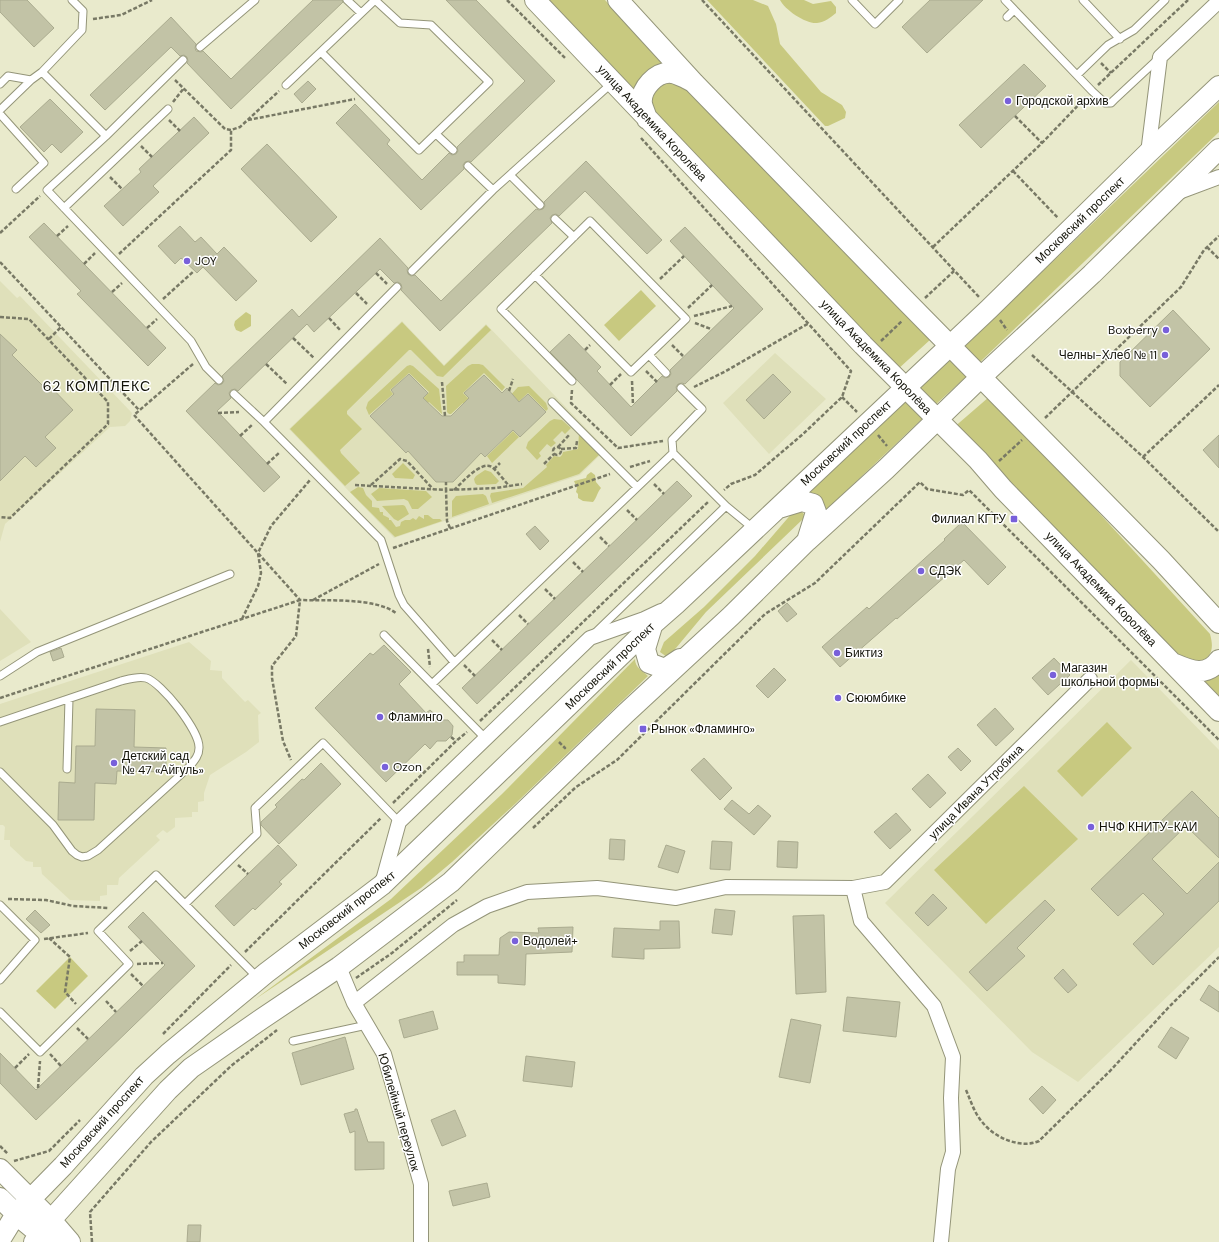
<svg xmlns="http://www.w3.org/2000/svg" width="1219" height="1242" font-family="'DM Sans',sans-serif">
<rect width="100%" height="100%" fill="#e9eacc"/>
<path fill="#dfe0ba" d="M0 281 17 298 20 296 132 413 130 421 125 426 110 427 5 524 0 542Z
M402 321 444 365 486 324 606 449 580 475 394 538 289 429Z
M775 353 826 399 769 454 723 403Z
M0 609 31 642 0 661Z
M189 642 211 661 210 670 222 671V678L245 702 248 700 261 713 258 715 259 742 246 752 210 775 204 793V801L198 802V812H192V817L175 818V827L167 833 163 830 156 836 160 840 119 878 118 885H107V895L100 896V901L70 900 42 874 41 867H33V862L26 861 10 846V840H4L5 827 3 825H0V704Z
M1131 660 1219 750V947L1078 1082 1032 1052 885 903Z"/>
<path fill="#c8c980" d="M546 0H605L667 65 635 94Z
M707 0H753L768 6 776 24 780 44 821 92 842 105 846 112 845 118 828 126H825Z
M780 0H804L813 4 831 1 836 7V13C830 18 825 22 817 23 806 24 785 10 780 0Z
M667 81 681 82 931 339 897 370 653 115C651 96 652 93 667 81Z
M1219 102V132L979 363 964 347Z
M641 290 656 306 619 341 604 325Z
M246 312 251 315V326L241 332 236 330 234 325 235 321Z
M402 322 444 366 486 325 491 330 443 377 437 376 411 350H409L347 411V414L362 429 340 450 341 453 360 473 345 486 290 429Z
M952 358 968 375 934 406 918 389Z
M472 364H479L483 365 505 387 502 391 484 373 463 393 471 401 466 406 463 403 451 414H449L447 412 446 386 468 366Z
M410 365 413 366 439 389 442 414 429 402 426 405 422 400 429 392 409 373 390 390 393 394 369 415 366 408 368 402 407 366Z
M529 386 546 403 548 409 546 411 528 393 515 405 508 398 518 387Z
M989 397 1022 429 1210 634C1214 649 1212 654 1201 664L1182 660 952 429Z
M906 400 924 417 823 513 806 495Z
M554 419 562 420 571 428 565 434 562 431 553 440 556 443 551 447 547 444 539 453 541 456 537 460 526 448 528 442 550 421Z
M513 431 519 437 492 463 487 456Z
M579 433 599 455 579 474 492 503 490 496 491 493 523 488 547 467 546 465 554 456 560 457 562 455 563 452 578 449Z
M403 463 415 475 413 479 395 478 392 474Z
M485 470 491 472 499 481 496 484 477 485 475 483 474 479 476 476Z
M591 472 595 475 596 482 601 488C597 493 597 497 593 502L583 501 578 498V494L576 492 577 488 574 481 586 478 587 475Z
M358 487 363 488 366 495 372 501V507L379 508 380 512H383V515L389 518V520H391L396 527 400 526 401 522 405 520H410L413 518 416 520 419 516 424 519V515H428L433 519H440L442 521 395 537 350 492Z
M379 488 426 491 432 497 418 509H412L408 501 404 499 377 501 371 494Z
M483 494 486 496 489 504 452 517V501L456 496Z
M403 505 405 506 409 514 398 521 394 519 382 506Z
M801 511 804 514 803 519 706 612 671 654 667 657 660 652 664 642 704 607 755 556 793 512Z
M635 659C635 668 643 671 648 676L515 804 452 862 421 888 254 1000 391 899 502 794Z
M1219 671V704L1199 679Z
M1107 722 1132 748 1082 797 1057 771Z
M1024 786 1078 839 986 924 934 870Z
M70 957 88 976 55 1009 36 991Z"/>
<path fill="#c2c3a6" stroke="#aaab8f" d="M0 0H27L54 28 34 47 0 12Z
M313 0H342L343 2 231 109 187 63 188 61 187 57 184 55 180 56 171 47 105 110 90 95 171 17 196 44 195 48 196 51 201 52 203 51 231 79Z
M446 0H476L555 81 471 162 469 161 465 162 463 165 464 169 421 210 336 123 355 104 390 140 387 144 422 180 449 153 452 155 456 154 458 151 457 147 525 81Z
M930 0H983L927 53 902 27Z
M1024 64 1046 86 981 148 959 125Z
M308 81 316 89 302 103 294 94Z
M50 99 83 132 61 153 52 144 44 152 20 127Z
M194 117 209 133 153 186 159 192 123 226 104 206 141 172 139 169Z
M267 144 337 217 311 242 241 169Z
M586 161 662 240 647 254 585 191 559 216 556 214 552 215 550 218 552 223 440 331 401 290 402 288 401 284 398 282 394 283 380 269 314 332 307 324 238 391 235 389 231 390 229 393 231 398 217 411 280 477 264 492 186 411 215 383 218 385 222 384 224 381 222 376 292 309 299 317 380 238 408 268 407 270 408 274 411 276 415 275 441 301 536 209 539 210 543 209 545 206 544 202Z
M44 223 166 348 148 366 77 294 81 291 29 237Z
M180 226 195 242 201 237 217 254 224 247 257 281 236 301 203 267 197 273 181 258 175 264 158 246Z
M685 227 763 309 685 384 682 383 678 384 676 387 677 391 631 436 550 352 569 334 601 367 597 371 631 407 662 376 665 378 669 377 671 374 670 370 734 308 670 241Z
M1173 310 1210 349 1150 407 1120 376V362Z
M0 334 17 350 12 355 45 388 48 384 73 410 45 437 56 448 36 467 25 456 0 481Z
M409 374 428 393 423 398 442 416H451L469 398 464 393 484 375 502 393 507 388 519 402 528 394 546 412 520 437 513 430 485 457 481 453 453 482H436L408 451 406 453 370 416 394 394 391 390Z
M773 374 791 392 764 419 746 400Z
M1219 435V468L1203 450Z
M677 481 692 496 477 704 462 688Z
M962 522 1006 567 988 585 964 560 897 619 896 618 840 667 822 647 867 607 869 609 945 540 944 539Z
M535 526 549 541 540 550 526 534Z
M787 603 797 614 787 622 778 611Z
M384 645 411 672 399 684 426 713 430 710 441 720H448L453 726 452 735 446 741H437L430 749 425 744 386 782 315 708 370 653 373 655Z
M61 648 64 657 53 661 50 652Z
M1054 658 1070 675 1048 695 1032 678Z
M774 668 786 680 768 698 756 686Z
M995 708 1014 729 996 746 977 725Z
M96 709 135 710 134 747 166 748V772L117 771 116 784 95 783 94 820H58L59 782 75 783 76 746H95Z
M958 748 971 761 961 771 948 757Z
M704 758 732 788 720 800 691 770Z
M321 763 341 784 279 844 261 825V822L277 807 275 805 302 779 304 780Z
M928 774 946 793 930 808 912 789Z
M1192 791 1219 818V858L1186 826 1152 859 1187 894 1219 862V901L1153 965 1133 944 1164 914 1143 893 1118 916 1091 889Z
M732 800 749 814 758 805 771 816 754 835 724 809Z
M896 813 911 830 890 849 874 832Z
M610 839 625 840 624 860 609 859Z
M712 841 732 842 730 870 710 869Z
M778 841 798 842 797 868 777 867Z
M278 845 297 865 279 882 282 884 255 910 253 908 234 926 215 906Z
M666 845 685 851 678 873 658 867Z
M933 894 947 908 928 926 915 913Z
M1045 900 1055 910 1017 948 1025 956 987 991 969 972Z
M715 909 735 911 732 935 712 933Z
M35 910 50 925 41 933 26 919Z
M143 912 195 966 36 1120 0 1083V1053L36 1090 165 965 128 927Z
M824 915 826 992 796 994 793 916Z
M660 921H679L680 948 644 949V959L612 957 614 928 660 930Z
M573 927 572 952 526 954 525 985 498 983V975H457V962H464V955H499L500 938 509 932 539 933 538 928Z
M1063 969 1077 985 1068 993 1054 978Z
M1209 985 1219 992V1012L1200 1000Z
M847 997 900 1002 896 1037 843 1031Z
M433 1011 438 1029 404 1038 399 1020Z
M791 1019 821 1025 810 1083 779 1077Z
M1171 1027 1189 1038 1176 1059 1158 1047Z
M345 1037 354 1069 301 1085 292 1053Z
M526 1056 575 1062 572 1087 523 1081Z
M1042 1086 1056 1100 1043 1114 1029 1099Z
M355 1109H357L368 1142H384V1169L355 1170V1131L350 1133 344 1114 355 1111Z
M455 1110 466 1136 442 1146 431 1120Z
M487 1183 490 1197 453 1206 449 1191Z
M188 1225H201L200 1242H187Z"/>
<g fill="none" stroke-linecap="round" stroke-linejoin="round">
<defs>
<path id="lane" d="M72 0 83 11 82 30 42 72 106 136
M347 0 361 13
M852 0 875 24 899 0
M1005 0 1092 91 1105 103H1111L1114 100 1158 59
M1083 0 1120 39
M1007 17 1014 10
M200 47 255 0
M183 60 106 136 47 190 191 341 206 367 219 380
M1077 75 1108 45 1134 30 1165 0
M0 84 8 76 31 80 42 72
M286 85 375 0 400 23 431 25 489 82 419 150 321 52
M0 110 31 80
M0 114 44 163 16 189
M436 134 453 150
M468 166 493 190
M510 175 540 205
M64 208 168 109
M555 219 574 237
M412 271 493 190 612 83
M535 275 631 372 686 319 590 221 501 309 572 381
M649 355 666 373
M234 394 264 422 381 540 399 595 404 605 454 662
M552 402 637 487
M264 422 397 287
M726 506 754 529
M596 632 726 506 673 453 672 440 702 409 681 388
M384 635 485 738
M0 676 37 652 230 574
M432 684 673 453
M0 722 121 681C129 679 138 676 146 678 161 682 200 731 199 748 199 756 194 761 189 767L98 850 88 856 82 857 77 855 72 851 53 825 0 772
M67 769 69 699
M185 904 257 834 255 808 323 743 399 822
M0 905 35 940 0 980
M0 1012 40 1052 129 964 98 931 156 875 258 978
M293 1041 367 1025"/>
<path id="street" d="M1148 153 1160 57 1219 1
M1179 192 1219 177
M382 884 399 822 590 638 644 619 661 611
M853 888 861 921 934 1006 953 1057 951 1098 953 1152 948 1169 941 1242
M339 967 354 1003 384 1054 421 1184V1242
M354 1003 453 925 487 906 527 892 597 888 676 898 726 887 853 888 885 882 1090 679"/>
<path id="secondary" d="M535 0 863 345 978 460 1003 489 1219 711
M618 0 694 83 907 302 1161 560 1219 623
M647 119C646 114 643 109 642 104 640 89 656 71 672 73 678 74 687 79 693 82
M779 508 802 501 813 504 816 512 807 541
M652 626 645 649 649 663 665 669 680 659
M1175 664C1191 671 1207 677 1219 660
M0 1169 51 1220 70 1242
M0 1198C16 1214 32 1230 52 1241
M0 1240 16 1214 63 1166 144 1076 168 1054 266 973 382 885 652 625 676 604 989 309 1148 153 1219 86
M34 1242 51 1220 168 1090 191 1068 260 1020 339 967 451 882 625 714 731 616 807 541 886 469 981 377 1092 274 1219 149"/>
</defs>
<use href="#lane" stroke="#949579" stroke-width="9"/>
<use href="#street" stroke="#949579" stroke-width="16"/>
<use href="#secondary" stroke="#949579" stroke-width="22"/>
<path stroke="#787965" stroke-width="2.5" stroke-dasharray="4 2" stroke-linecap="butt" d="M507 0 566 59
M702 0 979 297
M93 19 121 15 152 0
M1101 63 1111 73
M175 80 225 129 231 130 240 127 279 91
M1098 85 1188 0
M173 102 184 88
M1015 116 1042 143
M169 120 180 131
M248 120 355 99
M641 138 851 371 842 397 803 434 755 475 731 484 724 490
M141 146 152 157
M1013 171 1058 218
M110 177 122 189
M0 233 40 196
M57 236 68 226
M933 247 1042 143 1086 97
M1207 247 1219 259
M119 254 231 150V130
M0 262 139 410
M84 264 95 253
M376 273 387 284
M660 279 684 256
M112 292 122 283
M356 293 367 304
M925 298 954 271
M163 299 194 271
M688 308 712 285
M694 316 732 306
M0 317 29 319 108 402V424L10 518 0 517
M329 318 341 331
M1000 320 1007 330
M695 323 711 329
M147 328 157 319
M293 338 314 358
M49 339 61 327
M881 341 902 321
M672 345 683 356
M585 350 590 345
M1032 355 1143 457 1219 532
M193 364 134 415 300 600C325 601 377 597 397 614
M266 364 287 384
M646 371 657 382
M632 381 633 405
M442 382 445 416
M610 385 621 374
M694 387 726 371 809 323
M572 390 571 403 618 448 663 441
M509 391 513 379
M842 397 857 412
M218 413 239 412
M1045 418 1181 287 1204 250 1219 236
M878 435 887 446
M240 436 253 424
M553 451a4 4 0 1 1 8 0a4 4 0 1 1-8 0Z
M558 447 570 434
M561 449 576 448 577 441
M1143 457 1219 385
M999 461 1022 440
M267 464 280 452
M544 464 554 454
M630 467 650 461
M494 469 500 463
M654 484 664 494
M355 485 446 490V482
M371 485 400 459 407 461 433 489
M454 490C462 483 481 460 492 467 498 472 504 480 509 486
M627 510 637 520
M450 528 447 521 446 490 496 488 522 484
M600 537 609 546
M393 548 610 474
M573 562 583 572
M545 589 555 599
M313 600 379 564
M519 615 528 624
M242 619 258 586 261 573 258 553 271 526 310 480
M492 640 502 650
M428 649 430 667
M464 665 475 676
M0 698 300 600 296 636 272 666V678L283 741 291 760
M480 721 709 501
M451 737 456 741
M559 742 565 748H564
M393 803 456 741 467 732
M533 828 576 787 617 760 765 614 815 583 920 482 927 489 963 495 969 490 1219 740
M238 865 248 874
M8 899 46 900 73 906 109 908
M49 938 70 957 65 992 76 1004
M44 939 88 933
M130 951 142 941
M245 952 381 818
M137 964 163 963
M131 974 143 986
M356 978 392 953 457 900
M106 1001 116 1012
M77 1028 88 1039
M163 1034 231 965
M50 1054 61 1066
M15 1068 29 1054
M38 1088 40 1061
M966 1090C971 1101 974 1113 983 1123 995 1138 1021 1149 1039 1141L1110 1071 1168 1008 1219 957
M0 1146 8 1154
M14 1161 49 1151 80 1120
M92 1242 90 1212 151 1142 231 1066 277 1030"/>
<use href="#lane" stroke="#fff" stroke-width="7"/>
<use href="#street" stroke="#fff" stroke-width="14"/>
<use href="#secondary" stroke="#fff" stroke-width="20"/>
</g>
<g fill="#7860da" stroke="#fff" stroke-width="1.5">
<circle cx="1008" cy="101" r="4"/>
<circle cx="187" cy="261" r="4"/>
<circle cx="1166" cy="330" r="4"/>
<circle cx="1165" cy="355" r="4"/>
<rect x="1010" y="515" width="8" height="8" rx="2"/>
<circle cx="921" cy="571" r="4"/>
<circle cx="837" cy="653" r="4"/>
<circle cx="1053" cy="675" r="4"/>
<circle cx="838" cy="698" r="4"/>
<circle cx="380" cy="717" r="4"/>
<rect x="639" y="725" width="8" height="8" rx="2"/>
<circle cx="114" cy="763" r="4"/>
<circle cx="385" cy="767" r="4"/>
<circle cx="1091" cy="827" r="4"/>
<circle cx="515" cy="941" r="4"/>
</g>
<g text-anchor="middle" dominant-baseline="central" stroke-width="3" stroke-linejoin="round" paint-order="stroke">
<g font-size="12" fill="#121208" stroke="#fff" text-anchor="start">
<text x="1016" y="101">Городской архив</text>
<text x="195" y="261">JOY</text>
<text x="1158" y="330" text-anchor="end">Boxberry</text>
<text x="1157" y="355" text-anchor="end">Челны-Хлеб № 11</text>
<text x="1006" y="519" text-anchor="end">Филиал КГТУ</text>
<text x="929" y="571">СДЭК</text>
<text x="845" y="653">Биктиз</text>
<text x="1061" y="668">Магазин<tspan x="1061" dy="14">школьной формы</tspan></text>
<text x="846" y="698">Сююмбике</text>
<text x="388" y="717">Фламинго</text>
<text x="651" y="729">Рынок «Фламинго»</text>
<text x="122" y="756">Детский сад<tspan x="122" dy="14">№ 47 «Айгуль»</tspan></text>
<text x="393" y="767">Ozon</text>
<text x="1099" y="827">НЧФ КНИТУ-КАИ</text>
<text x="523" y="941">Водолей+</text>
</g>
<g font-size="12" fill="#121208" stroke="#fff">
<text transform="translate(652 123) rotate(47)">улица Академика Королёва</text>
<text transform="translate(1080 220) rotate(-44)">Московский проспект</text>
<text transform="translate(876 357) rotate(46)">улица Академика Королёва</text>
<text transform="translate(846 443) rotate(-43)">Московский проспект</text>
<text transform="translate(1101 589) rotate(46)">улица Академика Королёва</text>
<text transform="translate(610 666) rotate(-44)">Московский проспект</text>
<text transform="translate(976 792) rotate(-45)">улица Ивана Утробина</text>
<text transform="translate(347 910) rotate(-38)">Московский проспект</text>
<text transform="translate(399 1112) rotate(74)">Юбилейный переулок</text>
<text transform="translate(102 1122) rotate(-48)">Московский проспект</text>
</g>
<g font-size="14" letter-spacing="1" fill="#121208" stroke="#fff">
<text x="97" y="386">62 КОМПЛЕКС</text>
</g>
</g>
</svg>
